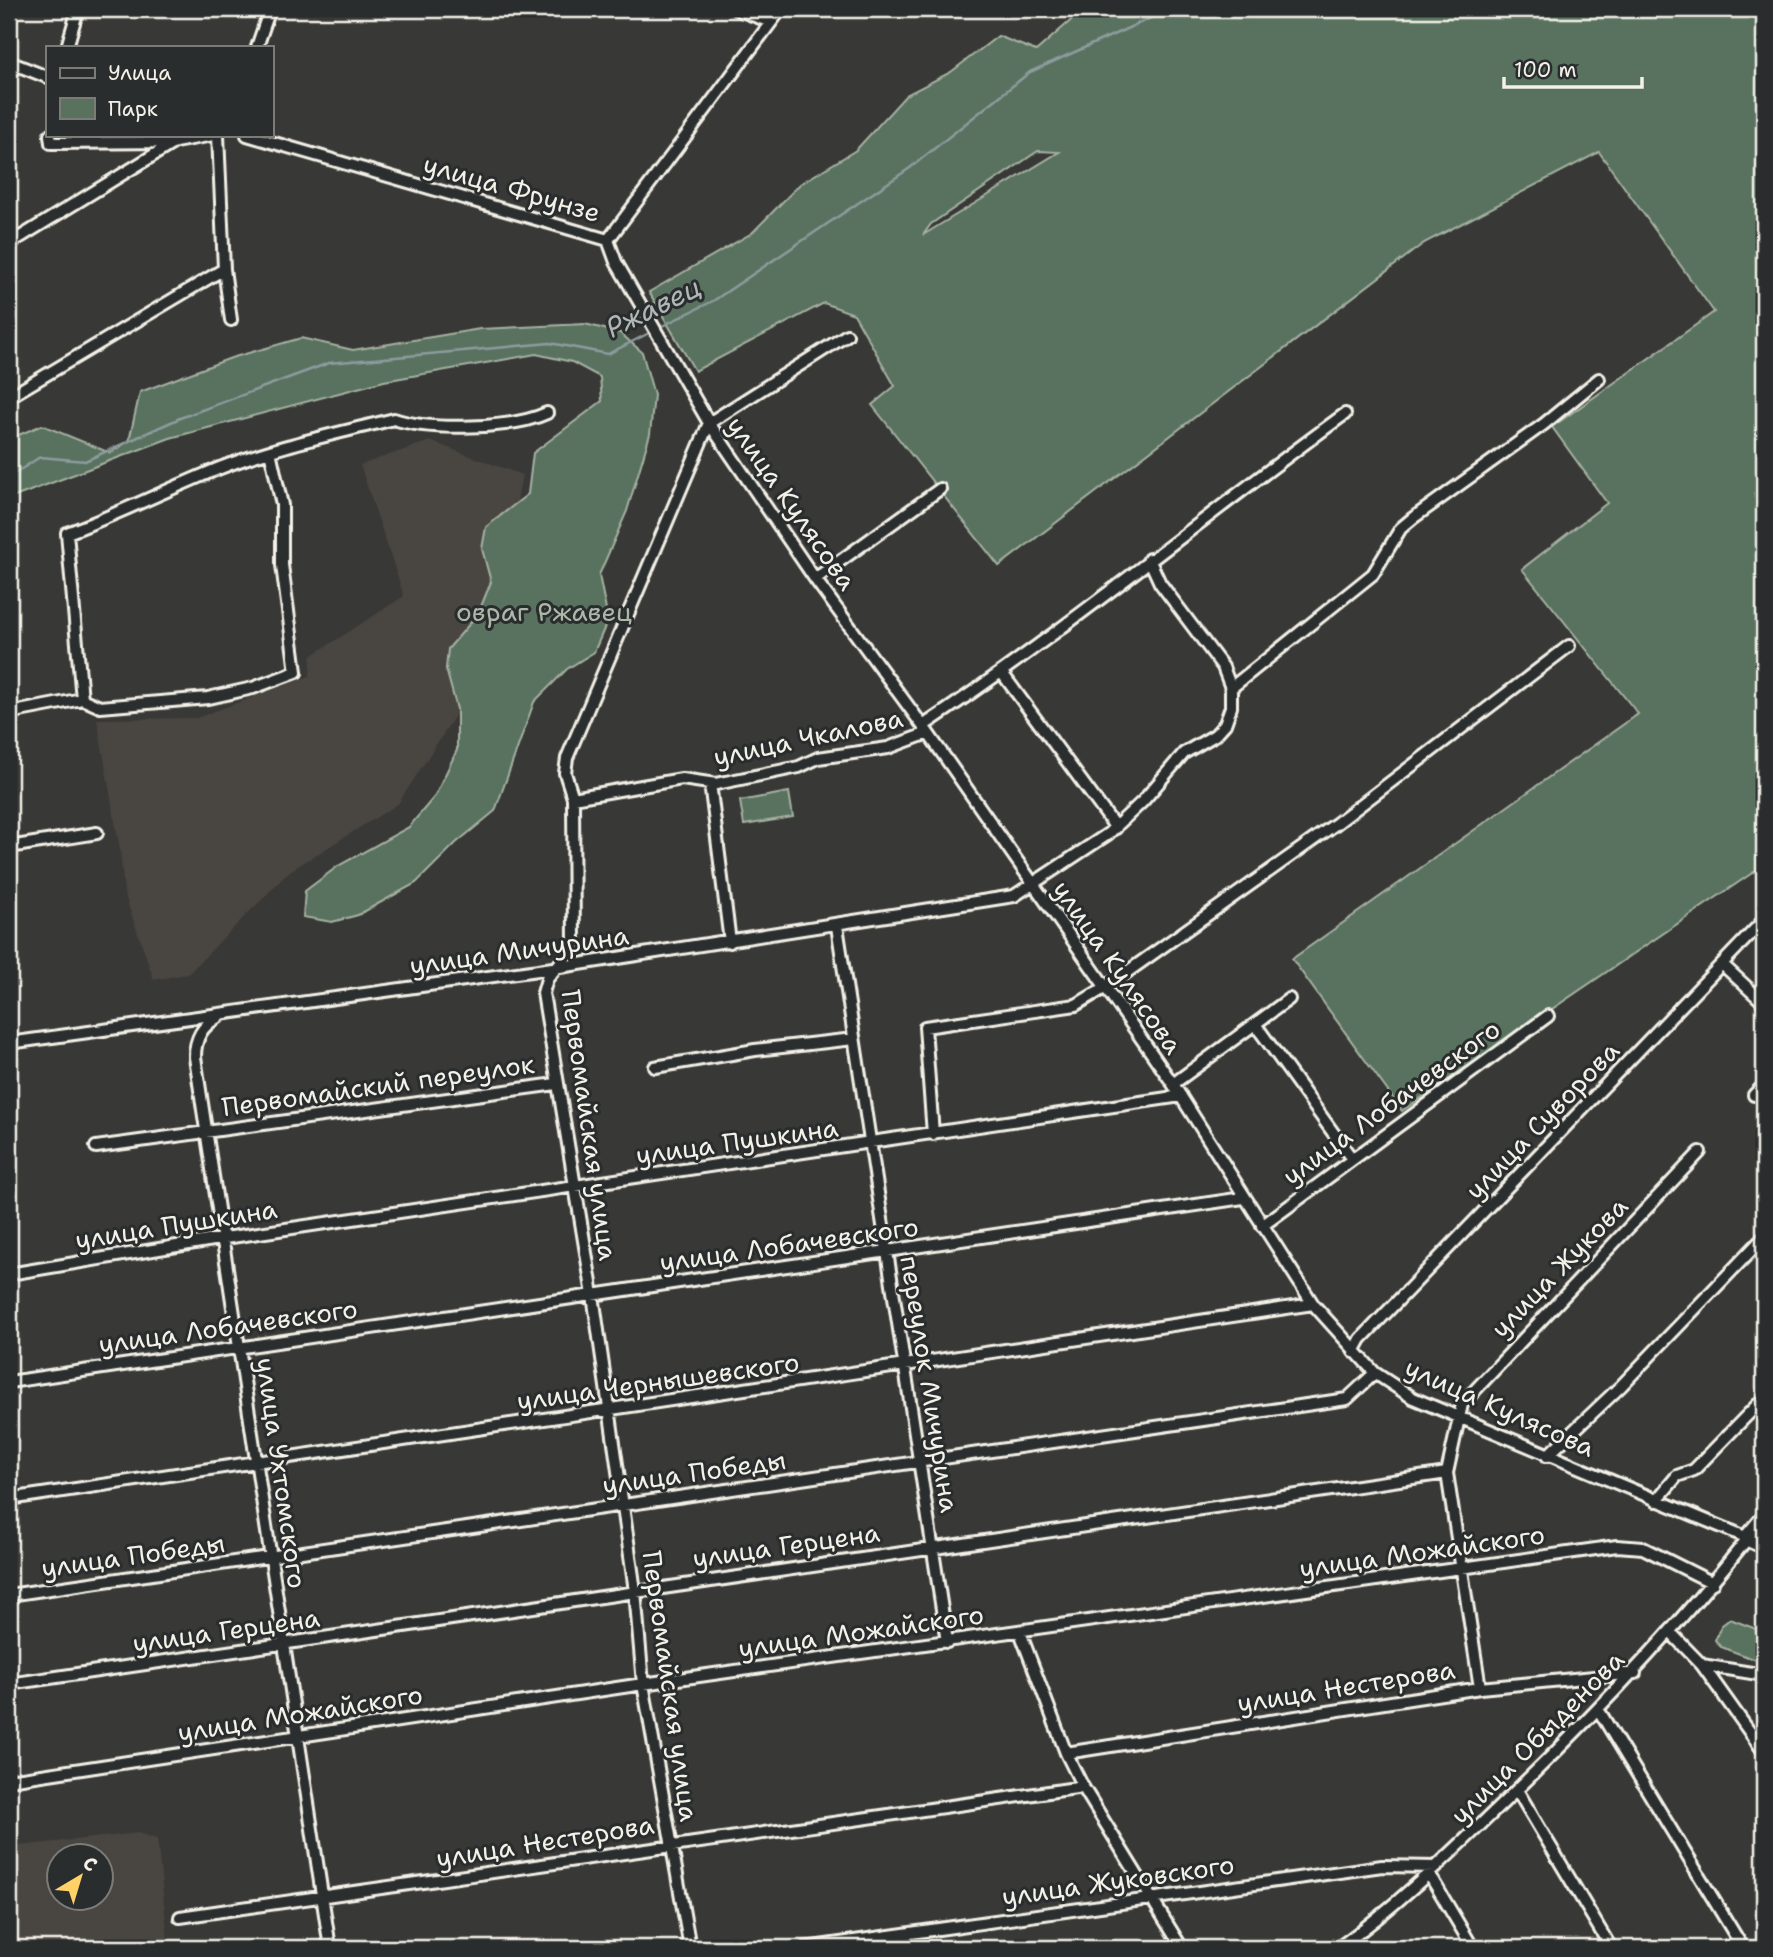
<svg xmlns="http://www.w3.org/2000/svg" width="1773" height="1957" font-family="'Shantell Sans',sans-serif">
<rect width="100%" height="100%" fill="#383836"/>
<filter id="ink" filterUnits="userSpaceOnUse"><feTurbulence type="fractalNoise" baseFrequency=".0143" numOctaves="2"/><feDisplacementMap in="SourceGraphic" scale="14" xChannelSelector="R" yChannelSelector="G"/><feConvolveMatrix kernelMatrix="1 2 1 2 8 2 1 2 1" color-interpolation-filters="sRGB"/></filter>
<g filter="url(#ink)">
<path fill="#494540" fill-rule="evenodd" d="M430 441 522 475 502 583 460 708 398 804 290 871 188 974 154 980 124 893 120 850 97 719 196 718 310 676 311 656 404 596 360 465Z
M138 1833 157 1839 169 1948H9V1847ZM60 1856H102V1898H60Z"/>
<path fill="#59725e" stroke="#a6b2a3" stroke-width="2" fill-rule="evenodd" d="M1084 9H1764V865L1402 1111 1292 959 1638 714 1522 569 1607 503 1552 427 1714 312 1599 152 1424 243 999 566 872 405 895 386 854 314 824 303 695 371 649 292 752 233 800 184 856 150 906 95 951 72 998 36 1036 51ZM1038 151 1059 152 923 235 931 224Z
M585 324 620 333 642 352 654 395 650 434 627 511 599 575 608 620 594 652 567 669 534 702 495 811 456 843 416 883 358 915 332 922 303 917 305 891 338 866 409 827 435 796 457 750V709L446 669 448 649 478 614 491 582 482 549 486 527 528 494 533 453 602 401 600 377 572 362 536 354 384 381 170 438 9 499V439L42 425 110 453 129 441 140 392 231 358 301 338 353 350 480 329Z
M789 792 793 817 744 825 740 801Z
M1730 1619 1764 1632V1663L1721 1647 1715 1640 1721 1626Z"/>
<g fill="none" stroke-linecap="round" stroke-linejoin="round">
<path stroke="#8d9c9f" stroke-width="2.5" d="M658 328 713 301 910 168 1030 72 1171 9
M9 477 40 457 85 461 180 418 329 363 550 343 608 354 653 331"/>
<defs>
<path id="street" d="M736 9 771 22
M67 47 78 9
M257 47 270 9
M9 62 47 77
M50 135 51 143 175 142 213 135
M218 135 224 269 231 320
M247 135 608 240
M608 240 616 262 709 423 815 579 928 733 1173 1084 1313 1304 1375 1373 1413 1398 1748 1538C1673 1633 1590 1720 1502 1804 1450 1854 1397 1906 1338 1948
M608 240 781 9
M9 244 175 142
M9 397 224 269
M815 579 940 489
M1002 673 1116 828
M1231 688 1373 574 1401 528 1413 518 1544 424 1599 379
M82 699 67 533C119 514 168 489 220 468 276 446 336 434 394 419 430 431 513 429 547 413
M9 713 82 699 100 707 208 698 253 688 296 672 282 565V505L270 451
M923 726C1068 629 1203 517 1345 414
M710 783 730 942
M573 798 682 779 716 784 799 767 818 758 888 748 928 733
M9 847 97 833
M837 926 947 1642
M1723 965 1764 1003
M218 1017C202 1026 195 1038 195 1057L330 1948
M1255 1024 1352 1159
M9 1043 560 967 1014 896 1108 834 1143 801 1184 753 1215 735 1225 724 1231 707V688L1223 667 1160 583 1149 559
M655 1067 755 1050 854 1039
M1173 1084 1289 999
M1754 1095 1764 1085
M933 1134 925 1027 1076 1005 1106 987 1337 823 1569 646
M96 1147 556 1084
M1262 1226 1548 1016
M9 1274 225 1238 1181 1096
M1354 1352 1361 1339 1764 920
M9 1382 1243 1198
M1547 1456 1621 1386 1764 1237
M9 1499 1313 1304
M1656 1501 1677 1476 1694 1470 1764 1398
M9 1595 1347 1399 1375 1373
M1020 1632 1066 1753 1083 1787 1182 1948
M1670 1632 1702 1665 1764 1752
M1702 1665 1764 1675
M9 1684 1447 1473
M1480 1688 1447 1473 1462 1404 1700 1152
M1598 1709 1743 1948
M1066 1753 1480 1688 1635 1673
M9 1780 643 1684 1617 1546 1643 1548 1713 1583
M1517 1790 1611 1948
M1429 1874 1473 1948
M180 1917 1083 1787
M690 1948 643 1684 635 1591 593 1295 543 993 547 979 574 946 573 798 565 773 567 758 709 423 847 335
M805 1948 1382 1866 1437 1867"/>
<path id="secondary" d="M1764 1519 1748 1538 1764 1545"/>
</defs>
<use href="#street" stroke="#f4f1e8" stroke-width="16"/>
<use href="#secondary" stroke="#f4f1e8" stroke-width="21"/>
<use href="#street" stroke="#2a2d2e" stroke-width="10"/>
<use href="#secondary" stroke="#2a2d2e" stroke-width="16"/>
</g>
</g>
<g text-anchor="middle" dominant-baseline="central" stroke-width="6" stroke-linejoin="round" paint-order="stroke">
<g font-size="26" fill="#f4f1e8" stroke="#2a2d2e">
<text transform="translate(512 188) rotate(16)">улица Фрунзе</text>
<text transform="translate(792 503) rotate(55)">улица Кулясова</text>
<text transform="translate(808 737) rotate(-12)">улица Чкалова</text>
<text transform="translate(519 950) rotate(-8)">улица Мичурина</text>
<text transform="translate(1118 967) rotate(55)">улица Кулясова</text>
<text transform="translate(378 1085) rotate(-8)">Первомайский переулок</text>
<text transform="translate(1391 1102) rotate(-36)">улица Лобачевского</text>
<text transform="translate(1542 1120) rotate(-46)">улица Суворова</text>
<text transform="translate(590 1125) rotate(82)">Первомайская улица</text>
<text transform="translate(737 1141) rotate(-8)">улица Пушкина</text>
<text transform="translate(176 1224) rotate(-9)">улица Пушкина</text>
<text transform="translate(789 1244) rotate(-8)">улица Лобачевского</text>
<text transform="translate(1559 1267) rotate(-46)">улица Жукова</text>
<text transform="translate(228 1326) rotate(-8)">улица Лобачевского</text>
<text transform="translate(658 1381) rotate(-8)">улица Чернышевского</text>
<text transform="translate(930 1384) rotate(81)">переулок Мичурина</text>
<text transform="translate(1500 1407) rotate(24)">улица Кулясова</text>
<text transform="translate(694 1472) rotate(-8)">улица Победы</text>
<text transform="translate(282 1473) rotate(82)">улица Ухтомского</text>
<text transform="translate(786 1545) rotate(-8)">улица Герцена</text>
<text transform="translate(1422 1551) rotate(-8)">улица Можайского</text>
<text transform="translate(133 1555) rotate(-8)">улица Победы</text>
<text transform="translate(226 1630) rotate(-8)">улица Герцена</text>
<text transform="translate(861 1631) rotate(-8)">улица Можайского</text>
<text transform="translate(671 1686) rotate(82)">Первомайская улица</text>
<text transform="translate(1346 1686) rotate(-9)">улица Нестерова</text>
<text transform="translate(300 1713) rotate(-9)">улица Можайского</text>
<text transform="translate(1537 1737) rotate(-45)">улица Обыденова</text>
<text transform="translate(545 1841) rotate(-9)">улица Нестерова</text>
<text transform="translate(1118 1880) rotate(-8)">улица Жуковского</text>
</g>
<g font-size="26" fill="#aeb8aa" stroke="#2a2d2e">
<text x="544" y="611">овраг Ржавец</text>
</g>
<g font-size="28" font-style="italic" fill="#b0b8b7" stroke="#2a2d2e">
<text transform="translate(653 307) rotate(-26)">Ржавец</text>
</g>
</g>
<rect width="1773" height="1957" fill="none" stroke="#2a2d2e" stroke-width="35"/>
<rect x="18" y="18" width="1738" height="1922" fill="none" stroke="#f4f1e8" stroke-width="2.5" filter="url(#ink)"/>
<rect x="46" y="46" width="228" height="91" fill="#2a2d2e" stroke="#7b7b78" stroke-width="2"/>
<rect x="60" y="68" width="35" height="10" fill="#2a2d2e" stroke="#7b7b78" stroke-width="2"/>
<text x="108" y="80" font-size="21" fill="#f4f1e8">Улица</text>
<rect x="60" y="98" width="35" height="21" fill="#59725e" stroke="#7b7b78" stroke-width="2"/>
<text x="108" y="116" font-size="21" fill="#f4f1e8">Парк</text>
<g transform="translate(80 1877) rotate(38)"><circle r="33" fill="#2a2d2e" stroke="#7b7b78" stroke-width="2"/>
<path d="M0-5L12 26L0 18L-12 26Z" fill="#ffd166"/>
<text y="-10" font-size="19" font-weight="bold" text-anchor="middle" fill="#f4f1e8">С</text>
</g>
<path d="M1504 77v10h138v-10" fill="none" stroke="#f4f1e8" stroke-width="3.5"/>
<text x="1514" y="77" font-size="21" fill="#f4f1e8" stroke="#2a2d2e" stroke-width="5" paint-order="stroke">100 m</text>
</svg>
